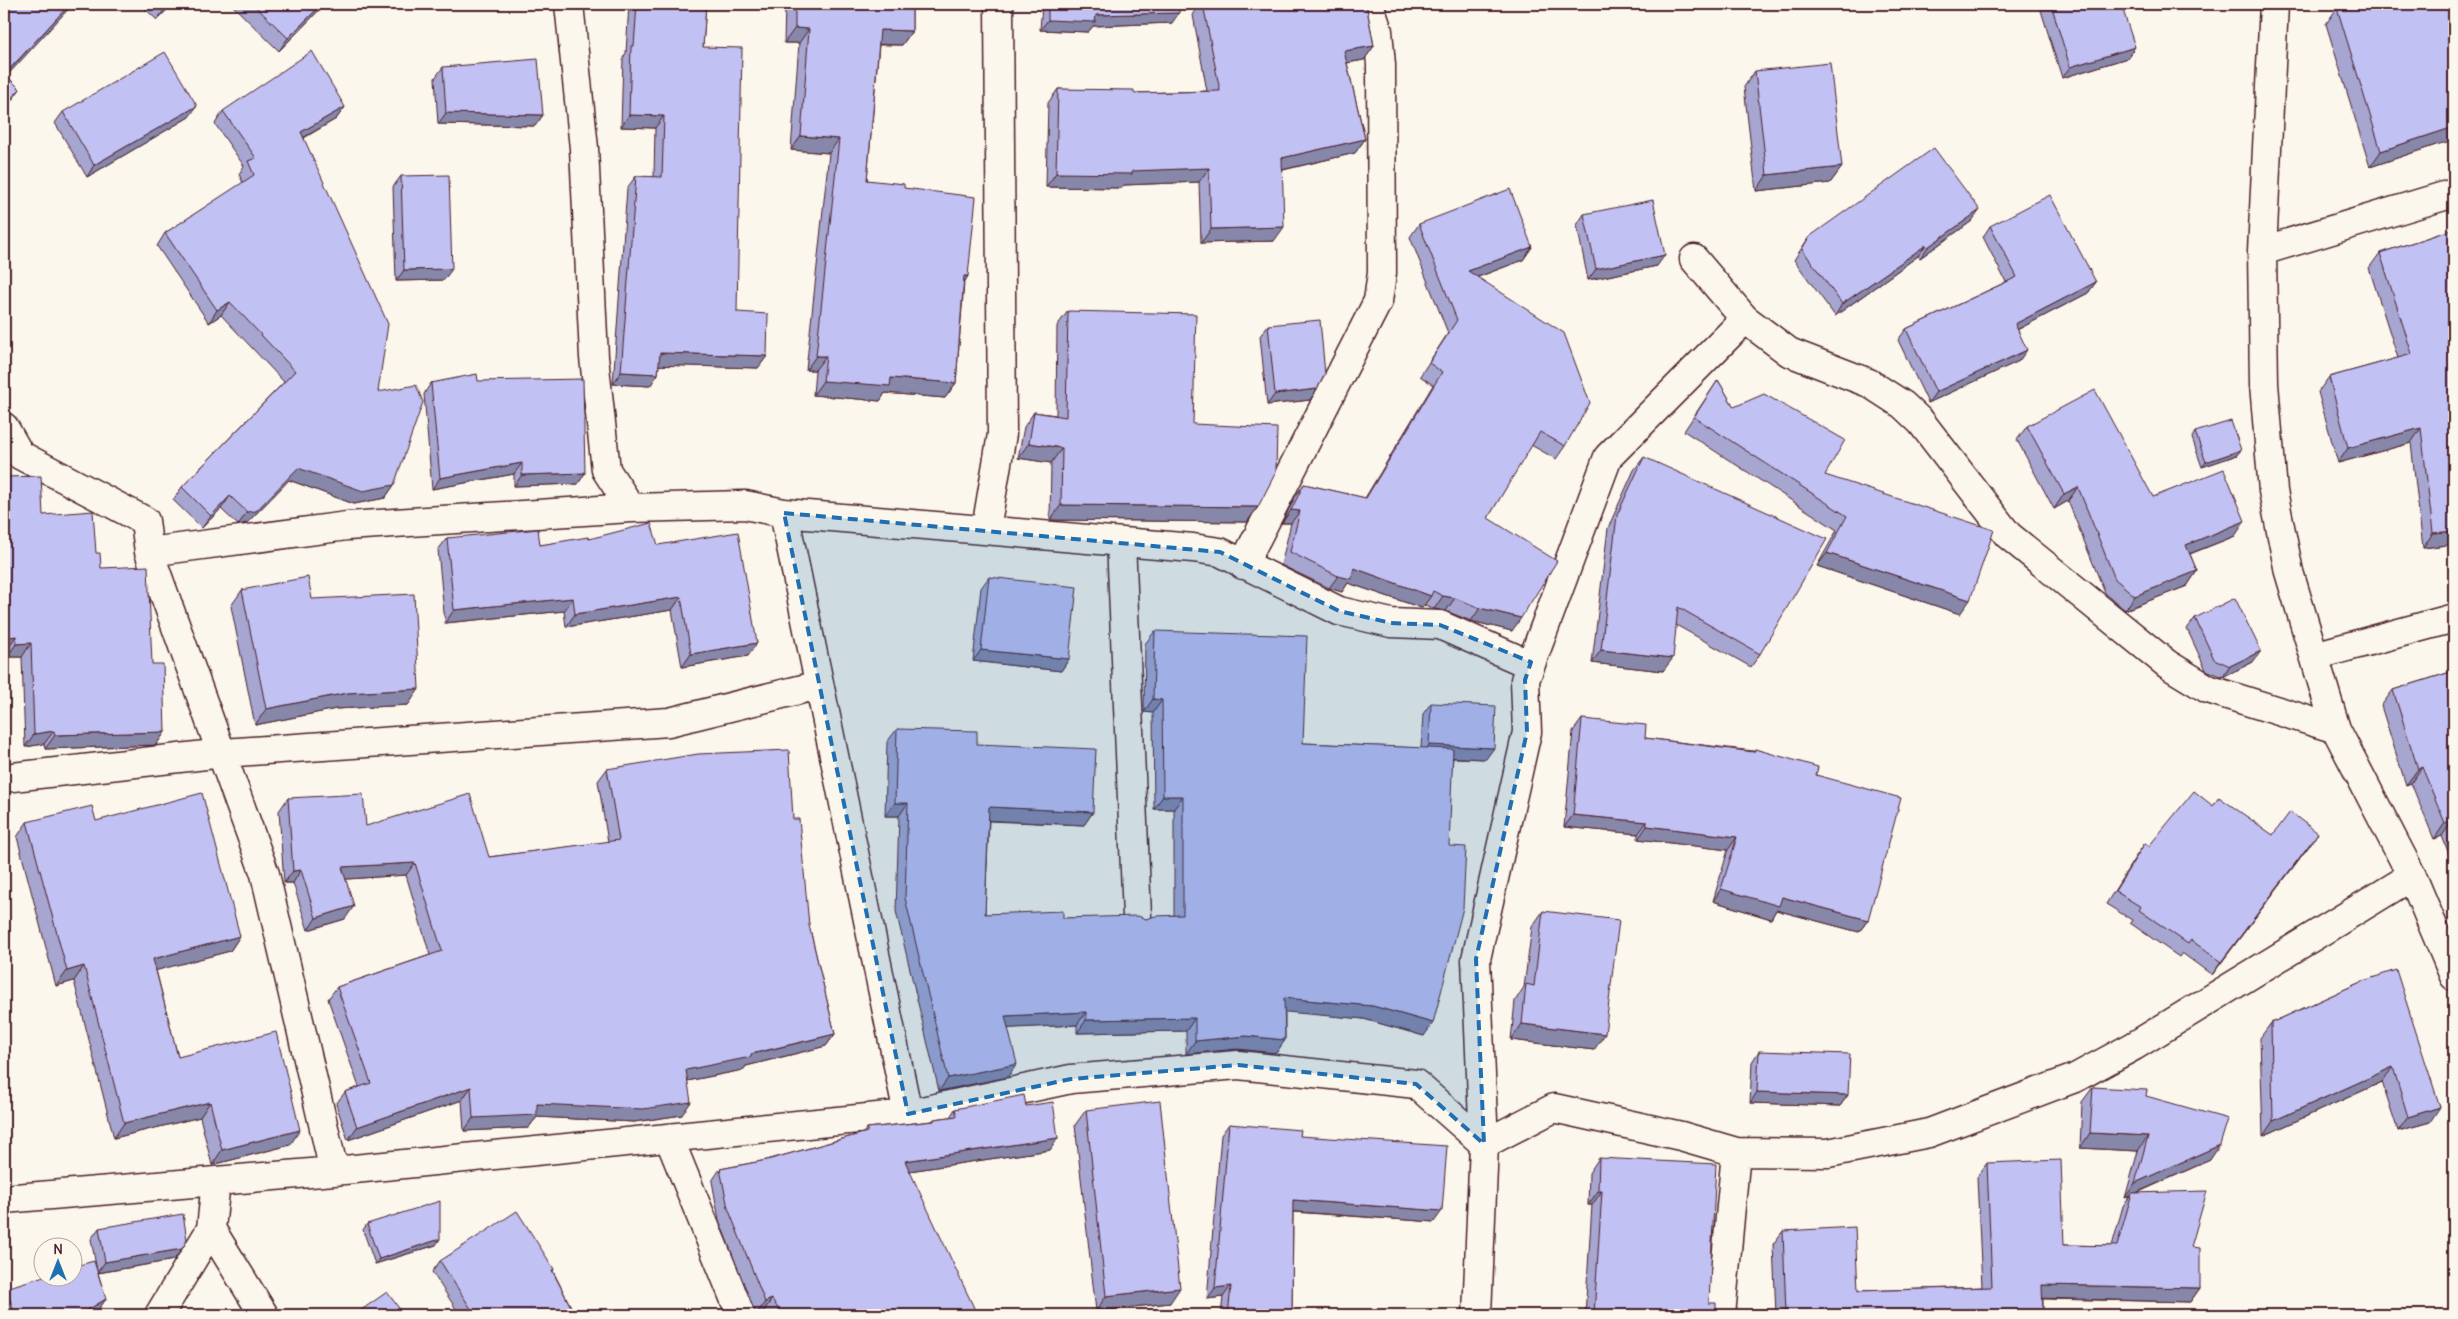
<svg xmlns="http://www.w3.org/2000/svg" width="2458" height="1319" font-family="Delius,sans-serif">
<rect width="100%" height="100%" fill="#fbf7ec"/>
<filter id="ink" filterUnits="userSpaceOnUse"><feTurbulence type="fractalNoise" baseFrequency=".02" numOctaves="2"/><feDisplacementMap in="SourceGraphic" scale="10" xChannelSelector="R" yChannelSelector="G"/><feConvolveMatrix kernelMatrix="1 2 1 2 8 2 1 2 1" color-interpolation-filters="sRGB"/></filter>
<g filter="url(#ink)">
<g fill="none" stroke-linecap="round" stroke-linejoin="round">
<defs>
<path id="minor" d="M569 4 584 148 594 357 606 470 631 508
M2274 4 2262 251 2264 384 2273 491 2289 572 2336 729 2412 876 2454 976
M2262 251 2454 193
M1694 259 1745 319 1789 352 1869 383 1903 405 1921 422 2008 535 2167 664 2208 689 2336 729
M4 427 20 455 145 521 149 552 265 874 334 1171
M784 513 908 1114
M986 529 1002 434 999 4
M1121 542 1137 916
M149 552 347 526 631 508 745 505 784 513 1193 548 1220 552 1339 611 1391 623 1440 625 1524 662H1531
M1243 565 1378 301 1382 273 1381 65 1378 31 1369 4
M2314 656 2454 618
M4 778 223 753 669 722 819 685
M669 1138 741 1315
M4 1199 334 1171 908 1114 1071 1079 1238 1065 1416 1084 1484 1144 1554 1108 1681 1136 1736 1152 1828 1153 1929 1133 2075 1078 2134 1046 2412 876
M211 1229 264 1315
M159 1315 211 1229 216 1181
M1477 1315 1484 1144 1476 959 1527 732 1525 680 1608 457 1745 319
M1721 1315 1736 1152"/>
</defs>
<use href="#minor" stroke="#4a1f2b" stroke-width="31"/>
<use href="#minor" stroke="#fbf7ec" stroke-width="28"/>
</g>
<path fill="#a6a6d1" stroke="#4a1f2b" d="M140 4H173L157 20Z
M231 4H325L279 51Z
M629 4H706L703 47 737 312 767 356 758 368 659 365 658 374 650 386 613 384 627 188 636 176 654 177 655 128 621 127 623 58 626 53Z
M785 4H912V31L902 45H879L867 180 904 188 968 276 964 283 956 383 945 398 885 393 880 401 813 395 815 370H806L829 153 791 150 799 43H784Z
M1042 4H1179L1172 23 1093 26 1088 32 1040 30Z
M1200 4H1366L1374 46 1364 60 1347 63 1365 139 1355 153 1283 170 1274 241 1201 243 1199 182 1124 185 1122 188 1046 187 1048 103 1058 89 1134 93 1207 91 1193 15Z
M2039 4H2121L2127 58 2062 78Z
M2337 8 2436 145 2370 167 2326 24Z
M443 67 543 115 535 126 438 124 435 78Z
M1755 71 1842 167 1830 183 1756 191 1744 87Z
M345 107 336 119 304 138 378 392 394 485 385 498 354 504 289 480 247 523 238 525 221 509 202 528 173 500 182 487 284 382 221 315 209 323 157 246 165 233 243 183 239 174 244 166 215 124 223 111Z
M63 112 189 117 87 177 55 123Z
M401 176 444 280 396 281 393 187Z
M1584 214 1657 266 1588 280 1577 225Z
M1972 221 1920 258 1918 256 1835 316 1794 260 1809 237Z
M1419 224 1532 247 1523 260 1478 277 1565 446 1556 459 1531 445 1488 518 1512 631 1471 621 1446 611 1434 609 1425 605 1422 608 1348 583 1342 592 1329 588 1281 565 1291 523H1282L1295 497 1304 484 1365 498 1433 385 1420 376 1448 333 1410 237Z
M1990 226 2096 282 2088 293 2017 330 2019 361 1928 403 1898 340 1906 329 2006 282 1983 237Z
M2454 229V544L2423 548 2411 443 2338 463 2318 392 2329 377 2398 358 2369 268 2380 253Z
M1068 311 1193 424 1258 507 1247 522 1050 520 1051 463 1018 458 1024 427 1034 412 1056 415 1057 326Z
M1268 325 1317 389 1310 400 1267 405 1260 336Z
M1718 380 1734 407 1825 475 1960 614 1817 566 1837 530 1684 431Z
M478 381 585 473 578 484 514 486V474L432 489 424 394 431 383Z
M2027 426 2153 497 2235 536 2190 554 2197 571 2187 586 2125 610 2105 593 2068 501 2054 509 2017 440Z
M2195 432 2237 455 2202 467 2192 438Z
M1644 457 1760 654 1751 667 1676 625 1663 671 1592 663 1608 528 1634 470Z
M4 477 43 515 96 553 101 568 152 664 165 732 156 745 45 749 44 744 25 747 22 657H7V649L4 650Z
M447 538 540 545 589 539 658 545 757 643 748 656 682 667 672 610 566 627 564 611 445 623 438 550Z
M989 577 1069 659 1061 671 973 661 981 588Z
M242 590 312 599 419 689 408 705 336 709 255 725 231 606Z
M2195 618 2253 662 2223 677 2206 670 2187 629Z
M1155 631 1303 743 1421 748 1423 714 1431 703 1486 759 1453 758 1424 1036 1364 1019 1285 1011V1040L1276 1053 1237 1049 1186 1054V1031L1077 1033V1025L1008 1028V1077L939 1091 896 911 899 816H885L887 742 897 729 977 744 1093 812 1084 825 989 821 985 914 1063 918 1146 919 1174 915V809H1154L1153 713 1144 712 1145 644Z
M2454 671V867L2442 836 2434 839 2411 783 2406 785 2381 706 2393 690Z
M1582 719 1645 738 1753 751 1755 749 1816 775 1868 920 1859 932 1776 910 1771 919 1713 901 1728 850 1638 839V834L1564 827 1573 731Z
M607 769 793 819 809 925 835 1034 826 1046 746 1066 743 1070 687 1081 682 1115 634 1122 537 1117 528 1128 464 1131 462 1100 348 1140 336 1104 345 1092 359 1087 328 999 337 987 430 955 406 875 346 879 345 919 308 930 293 883H284L279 811 288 798 366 826 489 857 608 842 598 781Z
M2213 806 2273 835 2309 846 2212 975 2182 953 2179 957 2130 923 2132 920 2106 904 2136 856 2145 843 2149 846Z
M96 821 240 936 230 951 156 970 178 1057 290 1145 212 1165 200 1117 114 1138 74 981 56 986 17 837 27 822Z
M1543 911 1594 1050 1511 1040 1515 1001 1524 987 1532 927Z
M2363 981 2430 1122 2398 1131 2382 1082 2263 1136 2260 1038 2271 1023Z
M1759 1051 1848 1095 1840 1106 1750 1103 1752 1062Z
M2093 1087 2146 1096 2210 1160 2137 1193 2191 1247 2200 1288 2190 1302 2043 1299V1315H1776L1773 1244 1783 1231 1858 1291 1982 1287 1977 1177 1987 1163 2064 1245 2112 1246 2123 1206 2130 1196 2125 1198 2138 1151 2080 1148 2082 1102Z
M1026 1106 1058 1138 1050 1150 909 1171 971 1315H766L763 1312 756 1315 719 1220 712 1181 720 1169 767 1160 863 1133 867 1128 932 1121 934 1119 950 1117 955 1109Z
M1086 1110 1170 1303 1096 1311 1075 1125Z
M1229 1124 1300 1136 1434 1222 1293 1212 1292 1314 1303 1315H1221L1223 1297 1207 1299 1221 1135Z
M1599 1158 1709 1303 1716 1315H1585L1592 1205H1588L1589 1173Z
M367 1224 436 1245 375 1264 363 1230Z
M99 1228 174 1260 98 1273 106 1299 98 1310 89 1315H4V1292L6 1288 97 1271 91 1239Z
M440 1261 554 1269 553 1271 575 1315H460L432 1272Z"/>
<path fill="#8787aa" stroke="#4a1f2b" d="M70 4H73L4 79V76Z
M169 4H173L157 20 166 7Z
M322 4H325L279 51 288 38Z
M1179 13 1172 23 1093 26 1088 32 1040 30 1048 20 1096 15Z
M795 28 809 29 799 43H784Z
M880 30 912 31 902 45 870 44Z
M1374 46 1364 60 1334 65 1344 51Z
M2135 47 2127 58 2062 78 2070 67Z
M20 89 10 103 4 109V106Z
M197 106 189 117 87 177 94 165Z
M345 107 336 119 292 144 301 132Z
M446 113 543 115 535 126 438 124Z
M629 115 664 116 655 128 621 127Z
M2454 127V140L2436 145 2370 167 2381 151Z
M801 136 839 139 829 153 791 150Z
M1365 139 1355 153 1273 172 1282 158Z
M1842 167 1830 183 1756 191 1767 175Z
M1209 168 1199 182 1124 185 1122 188 1046 187 1056 173Z
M1980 210 1972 221 1920 258 1928 247Z
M1284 227 1274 241 1201 243 1211 229Z
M1926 245 1918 256 1835 316 1842 304Z
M1532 247 1523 260 1459 284 1468 271Z
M1665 255 1657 266 1588 280 1596 269Z
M452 269 444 280 396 281 404 270Z
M964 276H968L958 291Z
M2096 282 2088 293 2007 335 2015 324Z
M230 302 221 315 209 323 217 310Z
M2027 350 2019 361 1928 403 1936 392Z
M660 353 767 356 758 368 652 365Z
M816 356H826L815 370H806Z
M621 372 658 374 650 386 613 384Z
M891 378 956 383 945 398 885 393 880 401 813 395 823 381Z
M1317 389 1310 400 1267 405 1275 394Z
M2421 428 2411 443 2338 463 2348 448Z
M1029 443 1062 448 1051 463 1018 458Z
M2241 450 2237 455 2202 467 2206 462Z
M522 463 514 474 432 489 440 478Z
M298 468 394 485 385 498 354 504 289 480 247 523 238 525 247 512Z
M585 473 578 484 514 486 522 475Z
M2078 487 2068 501 2054 509 2064 494Z
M230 496 221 509 202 528 211 516Z
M1061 505 1258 507 1247 522 1050 520Z
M1291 510 1300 511 1291 523H1282Z
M2245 521 2235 536 2176 559 2186 545Z
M2454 531V544L2423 548 2433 533Z
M1827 553 1970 600 1960 614 1817 566Z
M1354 568 1431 596 1422 608 1348 583 1342 592 1329 588 1338 576Z
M2197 571 2187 586 2125 610 2135 596Z
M1443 596 1455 598 1446 611 1434 609Z
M681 597 672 610 566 627 575 614Z
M573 598 564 611 445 623 454 610Z
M1480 608 1521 618 1512 631 1471 621Z
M16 636 7 649 4 650V638Z
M31 643 22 657H7L16 644Z
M757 643 748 656 682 667 691 654Z
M981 650 1069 659 1061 671 973 661Z
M1601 650 1673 658 1663 671 1592 663Z
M2261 651 2253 662 2223 677 2230 666Z
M419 689 408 705 336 709 255 725 266 709 347 693Z
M1153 699 1162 700 1153 713 1144 712Z
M54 731 44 744 25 747 34 734Z
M165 732 156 745 45 749 55 735Z
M1429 745 1494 748 1486 759 1421 756Z
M2422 767 2411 783 2406 785 2418 769Z
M1163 796H1183L1174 809H1154Z
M895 803H908L899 816H885Z
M989 807 1093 812 1084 825 980 820Z
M1573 815 1647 822 1638 834 1564 827Z
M2453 820 2442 836 2434 839 2445 823Z
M1647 826 1737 837 1728 850 1638 839Z
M2318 833 2309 846 2212 975 2221 962Z
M415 863 406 875 333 880 342 867Z
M301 870 293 883H284L293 871Z
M1721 889 1782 897 1868 920 1859 932 1776 910 1771 919 1713 901Z
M354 906 345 919 308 930 316 918Z
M240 936 230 951 143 974 153 959Z
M84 966 74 981 56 986 67 971Z
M1284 998 1373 1006 1433 1023 1424 1036 1364 1019 1275 1011Z
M1086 1012 1077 1025 996 1029 1005 1016Z
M1195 1018 1186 1031 1077 1033 1086 1020Z
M1522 1024 1605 1034 1594 1050 1511 1040Z
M835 1034 826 1046 746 1066 743 1070 677 1083 686 1070Z
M1246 1036 1285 1040 1276 1053 1237 1049 1186 1054 1195 1041Z
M1017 1064 1008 1077 939 1091 948 1078Z
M2393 1067 2382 1082 2263 1136 2273 1121Z
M471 1087 462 1100 348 1140 357 1127Z
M1757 1092 1848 1095 1840 1106 1750 1103Z
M210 1102 200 1117 114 1138 124 1123Z
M691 1102 682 1115 634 1122 537 1117 528 1128 464 1131 473 1118 537 1104Z
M2440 1107 2430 1122 2398 1131 2408 1117Z
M300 1130 290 1145 212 1165 222 1150Z
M2090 1133 2148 1136 2138 1151 2080 1148Z
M1058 1138 1050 1150 896 1173 905 1161Z
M2220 1145 2210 1160 2131 1195 2132 1193 2130 1196 2125 1198 2135 1183Z
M1598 1191H1602L1592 1205H1588Z
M1293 1200 1442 1211 1434 1222 1285 1211Z
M440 1239 436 1245 375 1264 379 1259Z
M182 1249 174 1260 97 1273 105 1262Z
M2042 1285 2200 1288 2190 1302 2033 1298Z
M1231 1286 1223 1297 1207 1299 1215 1288Z
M1180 1288 1170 1303 1096 1311 1106 1296Z
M106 1299 98 1310 89 1315H79Z
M772 1299 763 1312 756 1315 765 1302Z
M975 1310 971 1315H966L967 1314Z"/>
<path fill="#c1c1f3" stroke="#4a1f2b" d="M4 4H70L5 74 20 89 4 106Z
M162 4H169L166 7Z
M253 4H322L288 38Z
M637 4H706L703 47 742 48 737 312 768 314 767 356 660 353 658 374 621 372 636 176 662 177 664 116 629 115 631 46H634Z
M795 4H912V31L880 30 867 180 904 184V188L976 197 968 276H964L956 383 891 378 890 386 823 381 826 356H816L839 139 801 136 809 29 795 28Z
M1048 4H1179V13L1096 15 1095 22 1048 20Z
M1203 4H1366L1374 46 1344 51 1365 139 1282 158 1284 227 1211 229 1209 168 1132 171V174L1056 173 1058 89 1134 90V93L1220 91Z
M2051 4H2121L2135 47 2070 67Z
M2352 4H2454V127L2381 151 2337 8Z
M312 51 345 107 301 132 388 324 378 392 416 385 423 402 394 485 363 491 298 468 256 511 247 512 230 496 211 516 182 487 295 371 230 302 217 310 165 233 254 175 248 161 256 158 223 111Z
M165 52 197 106 94 165 63 112Z
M538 59 543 115 446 113 443 67Z
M1830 63 1842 167 1767 175 1755 71Z
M1934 148 1980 210 1928 247 1926 245 1842 304 1802 249 1809 237Z
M449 175 452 269 404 270 401 176Z
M1510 189 1532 247 1468 271 1564 333 1590 403 1565 446 1540 432 1488 518 1557 561 1521 618 1480 608 1455 598 1443 596 1433 591 1431 596 1354 568 1351 579 1338 576 1290 552 1300 511 1291 510 1304 484 1366 498 1442 372 1429 363 1457 320 1419 224Z
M2050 195 2096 282 2015 324 2027 350 1936 392 1906 329 2017 277 1990 226Z
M1653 200 1665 255 1596 269 1584 214Z
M2454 229V531L2433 533 2421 428 2348 448 2329 377 2412 354 2380 253Z
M1068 311 1196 314 1193 424 1277 428 1276 472 1258 507 1061 505 1062 448 1029 443 1034 412 1066 417Z
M1320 320 1325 374 1317 389 1275 394 1268 325Z
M477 374 478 381 583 379 585 473 522 475V463L440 478 431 383Z
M1718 380 1734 407 1764 394 1845 440 1825 475 1994 530 1970 600 1827 553 1847 516 1694 417Z
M2095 390 2153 497 2224 469 2245 521 2186 545 2197 571 2135 596 2115 579 2078 487 2064 494 2027 426Z
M2231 421 2241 450 2206 462 2195 432Z
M1644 457 1827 539 1760 654 1678 607 1673 658 1601 650 1617 515Z
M41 476 43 515 93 511 96 553H100L101 568 148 566 152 664H163L165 732 55 735 54 731 34 734 31 643 16 644V636L4 638V477Z
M651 523 658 545 738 532 757 643 691 654 681 597 575 614 573 598 454 610 447 538 538 529 540 545 588 537 589 539Z
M308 577 312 599 414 594 419 689 347 693 266 709 242 590Z
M989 577 1077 587 1069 659 981 650Z
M2235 598 2261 651 2230 666 2214 659 2195 618Z
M1155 631 1307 636 1303 743 1453 749 1449 846 1466 847 1463 908 1433 1023 1373 1006 1284 998 1285 1040 1246 1036 1195 1041V1018L1086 1020V1012L1005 1016 1017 1064 948 1078 905 898 908 803H895L897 729 977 731V744L1096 749 1093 812 989 807 985 914 1063 911V918L1138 916 1146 919 1155 916 1183 915V796H1163L1162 700 1153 699Z
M2454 671V823L2453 820 2445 823 2422 767 2418 769 2393 690Z
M1431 703 1496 706 1494 748 1429 745Z
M1582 719 1646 725 1645 738 1754 752 1755 749 1818 767 1816 775 1901 798 1868 920 1782 897 1779 906 1721 889 1737 837 1647 826V822L1573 815Z
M789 750 793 819H799L809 925 835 1034 751 1054V1057L686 1070 691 1102 643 1109 537 1104V1115L473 1118 471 1087 357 1127 345 1092 371 1083 337 987 442 951 415 863 342 867 354 906 316 918 301 870 293 871 288 798 363 794 366 826 470 794 489 857 619 840 607 769 698 754Z
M2194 791 2213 806 2219 797 2273 835 2290 812 2318 833 2221 962 2191 940 2188 944 2139 910 2141 907 2115 891 2145 843 2149 846Z
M202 793 240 936 153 959 178 1057 276 1032 300 1130 222 1150 210 1102 124 1123 84 966 67 971 27 822 92 806 96 821Z
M1543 911 1619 920 1605 1034 1522 1024 1526 984 1534 986Z
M2396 970 2440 1107 2408 1117 2393 1067 2273 1121 2271 1023 2363 981Z
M1759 1051 1850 1054 1848 1095 1757 1092Z
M2093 1087 2147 1090 2146 1096 2228 1119 2220 1145 2135 1183 2148 1136 2090 1133Z
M1024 1095 1026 1106 1053 1102 1058 1138 905 1161 975 1310 967 1314 968 1315H782L772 1299 765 1302 728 1208 720 1169 767 1160 867 1132V1128L934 1121V1119L957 1116 955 1109Z
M1160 1101 1180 1288 1106 1296 1086 1110Z
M1229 1124 1301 1130 1300 1136 1447 1146 1442 1211 1293 1200 1292 1314 1303 1315H1228L1231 1286 1215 1288Z
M1599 1158 1716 1164 1709 1303H1716V1315H1594L1602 1191H1598Z
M2061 1160 2064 1245 2117 1246 2132 1193 2207 1191 2191 1247 2200 1248V1288L2042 1285 2043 1315H1786L1783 1231 1855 1227 1858 1291 1992 1287 1987 1163Z
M440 1201V1239L379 1259 367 1224Z
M517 1211 554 1269 552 1270 575 1315H526L524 1313 520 1315H475L440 1261Z
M183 1214 187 1240 182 1249 105 1262 99 1228Z
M94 1261 106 1299 79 1315H15L6 1288 44 1276H72V1267Z
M387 1292 404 1315H354Z"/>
</g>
<path fill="#1f6fb2" fill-opacity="0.2" stroke="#1f6fb2" stroke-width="4" stroke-dasharray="10 6" stroke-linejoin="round" d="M784 513 1220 552 1339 611 1391 623 1440 625 1531 662 1525 680 1527 732 1476 959 1484 1144 1416 1084 1238 1065 1071 1079 908 1114Z"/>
<rect width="2458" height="1319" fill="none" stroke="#fbf7ec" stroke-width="20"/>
<rect x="10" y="10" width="2438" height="1299" fill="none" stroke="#4a1f2b" stroke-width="2" filter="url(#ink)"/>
<g transform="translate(58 1262)"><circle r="24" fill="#fbf7ec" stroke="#b4a19f"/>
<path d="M0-4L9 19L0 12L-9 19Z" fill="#1f6fb2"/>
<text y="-8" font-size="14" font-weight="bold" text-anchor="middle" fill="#4a1f2b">N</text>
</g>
</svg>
